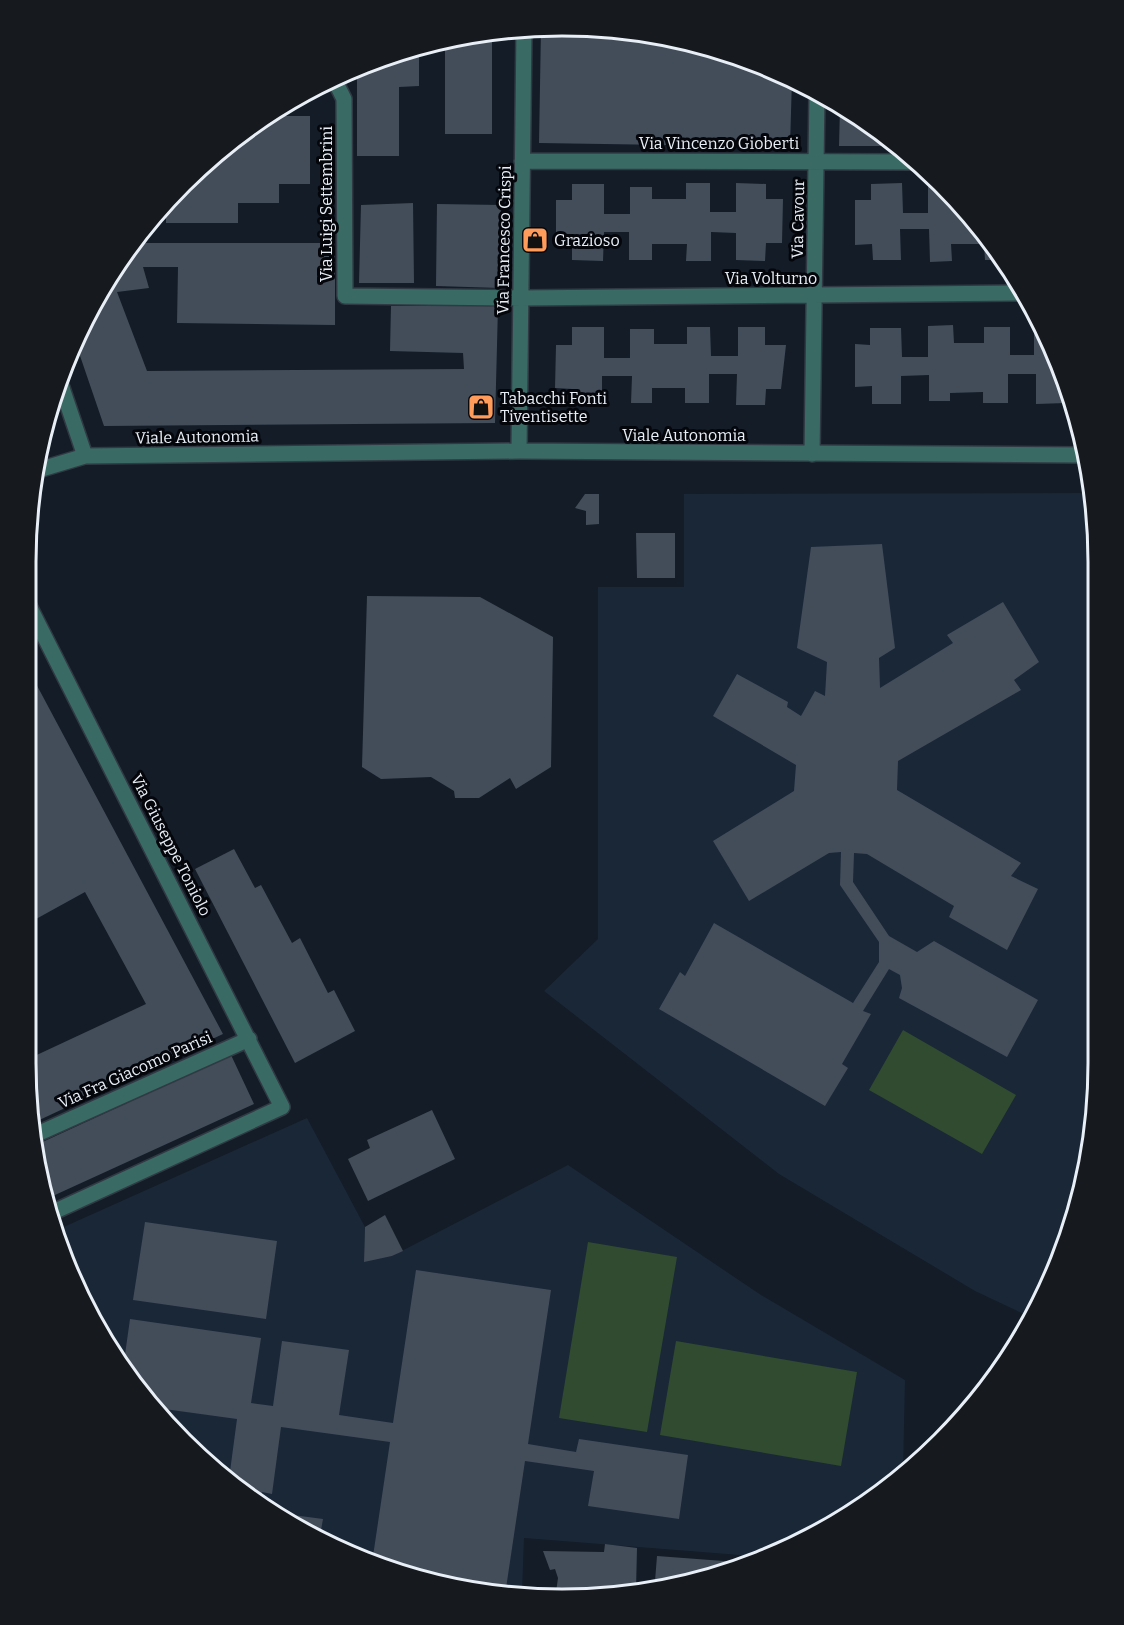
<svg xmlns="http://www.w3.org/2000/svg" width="1124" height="1625" font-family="Bitter,serif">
<rect width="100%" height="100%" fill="#131c27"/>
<path fill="#1a2737" d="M1092 493 1095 1114 1080 1202 1043 1300 1032 1318 975 1291 779 1174 544 991 598 939V587H684V494Z
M307 1118 365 1227 364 1261 392 1256 568 1165 761 1295 905 1380 903 1475 799 1544 752 1560V1556L524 1538 522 1594 492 1595 356 1559 209 1467 116 1361 57 1230Z"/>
<path fill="#314b30" d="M903 1030 1016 1095 982 1154 869 1090Z
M588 1242 677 1257 647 1432 559 1418Z
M676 1341 857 1372 841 1466 660 1435Z"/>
<path fill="#434d5a" d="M597 27 701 44 792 78 790 147 539 143 541 28Z
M492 30V134H445V41Z
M419 47V86L399 87V156H357V69L389 54Z
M840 106 888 136 899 146H839Z
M268 116H310V184H279V203H238V223H166V211L208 159Z
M686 183H710V212H736V183L766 184V199H783L782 243H766L765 261 736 260V233L711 232V261H686L687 244H652V260H629V232H604L603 261 572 260V244H556V200H572V184H604V214H630V187H652V199H686Z
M902 183 903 213H928V183H939L965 208 1000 260H985L984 244H951L952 261 930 262 929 229H900L901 260H873L872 244 855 245V200H871V184Z
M413 203 414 283H359L361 205Z
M437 204 501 205 500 288 436 286Z
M139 243H335V325L177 323 178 267H143L149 288 117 292 147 371 464 369 463 353 390 351 391 306H498L495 423 104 426 77 347 98 293Z
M953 325 954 343H984V327H1010V355H1034V325H1043L1066 403 1036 404V374H1008V403H983V392L950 393V401H929V375L901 376V404H872V386L855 387V344L870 345V328H901L902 357H928V326Z
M572 327H604V358H630V329H654V344H687V327H710L711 356H738V327H765V345H786L781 389H766L765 405H736L737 374H709V403H685V388H652V403H631L632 376H602V405H572V389L555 388 556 345H572Z
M585 494H599V524L586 525V511L575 508Z
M636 533H675V578H637Z
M882 544 895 648 879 658 880 688 953 643 947 635 1003 602 1039 662 1014 680 1021 690 898 761 897 790 1021 863 1011 876 1038 889 1007 950 949 917 954 906 867 854 854 853 853 882 889 936 917 952 934 941 1038 1000 1007 1057 899 998 902 988 900 975 889 969 863 1011 871 1014 842 1064 848 1068 825 1106 659 1009 680 972 685 976 714 923 853 1003 879 962V942L840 885 841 852 829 853 749 901 713 841 794 791 796 765 713 716 737 674 788 702 787 707 801 716 815 691 825 696 827 662 797 648 811 547Z
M367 596 480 597 553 637 551 767 516 789 510 778 479 798H455L454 791 431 777 381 779 362 767Z
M26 665 223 1034 33 1123 26 1060 146 1004 85 892 36 919 26 900Z
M234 849 255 888 261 885 292 943 300 938 328 993 334 990 355 1031 295 1063 195 869Z
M231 1055 254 1104 44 1200 36 1145Z
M432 1110 455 1159 368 1201 348 1159 370 1148 367 1140Z
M385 1215 403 1251 392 1256 364 1262 365 1227Z
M145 1222 277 1241 266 1319 133 1300Z
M416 1270 551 1290 528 1444 576 1452 579 1439 688 1455 679 1519 588 1506 594 1471 525 1461 505 1595 482 1592 372 1563 390 1442 281 1427 272 1494 262 1492 261 1499 229 1479 237 1419 157 1408 123 1369 130 1319 261 1338 251 1403 273 1406 282 1341 349 1350 339 1415 393 1423Z
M285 1514 323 1519 320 1536 306 1527Z
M605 1544 637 1548 636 1590 556 1592 558 1578 555 1569 550 1570 543 1551 604 1552Z
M657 1556 737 1562V1565L666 1589 651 1590 652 1580 655 1581Z"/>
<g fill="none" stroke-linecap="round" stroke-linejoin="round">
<defs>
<path id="street" d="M334 79 344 99 345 296 521 298 1022 293
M522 161 915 162
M62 388 85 456
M519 451 524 29
M812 454 817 92
M35 471 85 456 519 451 1083 455
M26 600 282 1107 49 1214
M35 1135 249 1039"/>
</defs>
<use href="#street" stroke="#313a44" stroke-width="18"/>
<use href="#street" stroke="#396b64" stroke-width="15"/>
</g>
<defs>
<symbol id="shop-square" viewBox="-11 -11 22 22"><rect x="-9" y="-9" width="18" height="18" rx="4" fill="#ff9b5b" stroke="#04060b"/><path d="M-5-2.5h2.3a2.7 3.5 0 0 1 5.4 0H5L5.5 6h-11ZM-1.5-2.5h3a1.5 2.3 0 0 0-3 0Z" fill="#111"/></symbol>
</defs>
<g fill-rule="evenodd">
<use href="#shop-square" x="520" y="225" width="30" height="30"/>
<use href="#shop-square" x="466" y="392" width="30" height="30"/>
</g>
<g text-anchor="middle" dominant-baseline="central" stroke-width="6" stroke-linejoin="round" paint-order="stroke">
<g font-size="16" fill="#e8eff6" stroke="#04060b">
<text x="719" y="143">Via Vincenzo Gioberti</text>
<text transform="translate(326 204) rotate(-90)">Via Luigi Settembrini</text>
<text transform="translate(798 219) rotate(-89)">Via Cavour</text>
<text transform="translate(504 240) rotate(-89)">Via Francesco Crispi</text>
<text x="771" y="278">Via Volturno</text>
<text x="684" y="435">Viale Autonomia</text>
<text transform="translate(197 437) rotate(-1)">Viale Autonomia</text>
<text transform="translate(171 845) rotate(63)">Via Giuseppe Toniolo</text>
<text transform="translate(135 1070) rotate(-24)">Via Fra Giacomo Parisi</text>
</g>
<g font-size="16" fill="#e8eff6" stroke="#04060b" text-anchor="start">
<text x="554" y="240">Grazioso</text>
<text x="500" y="398">Tabacchi Fonti<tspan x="500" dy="18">Tiventisette</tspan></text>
</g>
</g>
<path d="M0 0H1124V1625H0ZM562 36H562A526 526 0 0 1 1088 562V1063A526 526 0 0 1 562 1589H562A526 526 0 0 1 36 1063V562A526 526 0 0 1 562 36Z" fill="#16191e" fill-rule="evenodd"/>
<path fill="none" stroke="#e8eff6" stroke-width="3" d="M562 36H562A526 526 0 0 1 1088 562V1063A526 526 0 0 1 562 1589H562A526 526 0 0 1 36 1063V562A526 526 0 0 1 562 36Z"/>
</svg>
